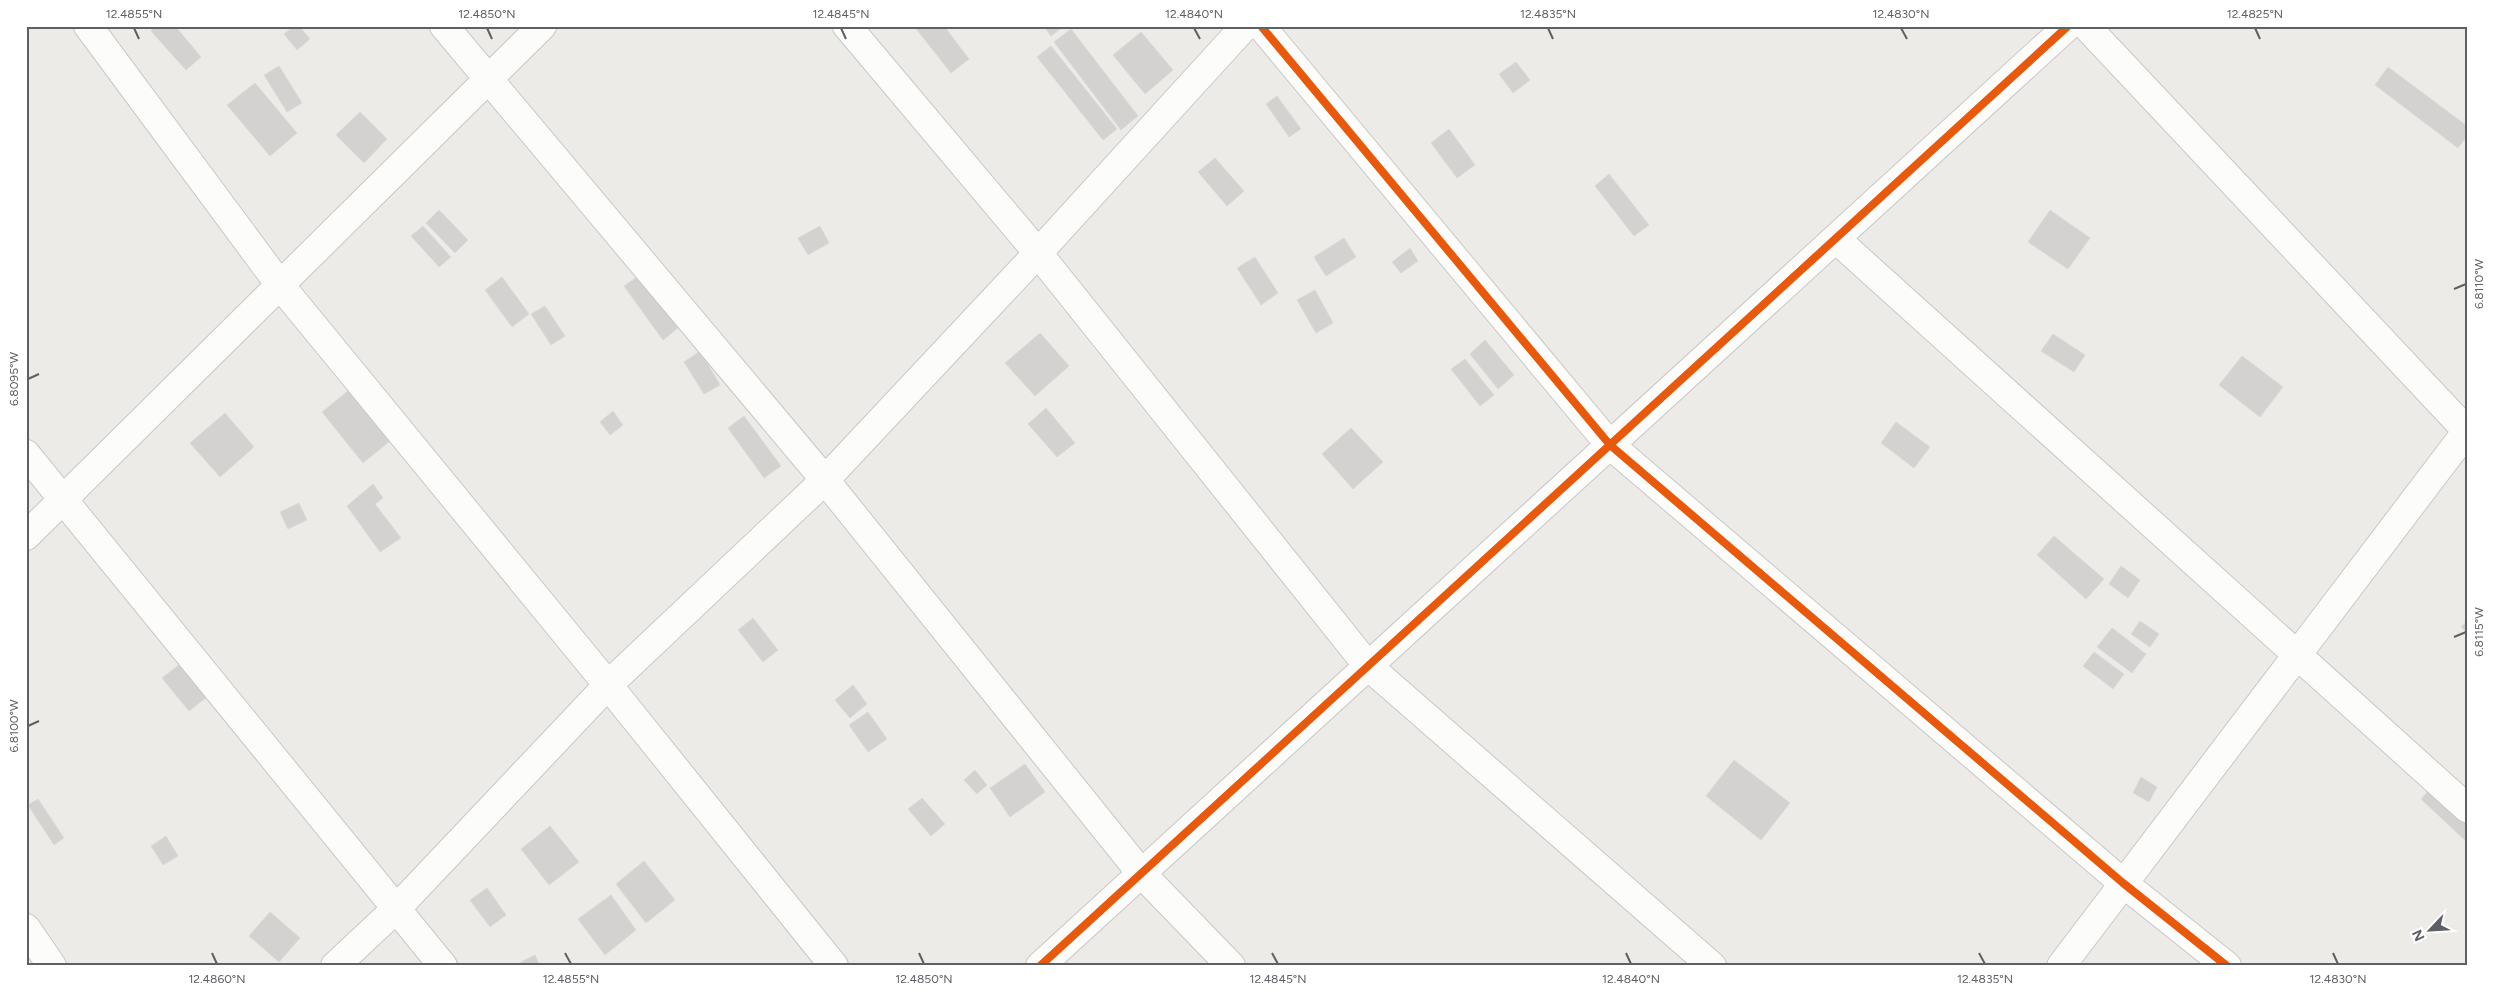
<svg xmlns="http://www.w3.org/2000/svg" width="2493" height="992" font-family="Figtree,sans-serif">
<rect width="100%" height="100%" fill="#edebe7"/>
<path fill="#d3d2d0" stroke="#dcdad6" d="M156 26H175L201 57 186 70 151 31Z
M294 26H299L310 39 297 50 284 34Z
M914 26H944L969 59 951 73Z
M1044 26H1063V27L1051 36Z
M1071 29 1138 116 1121 130 1054 42Z
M1141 32 1173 70 1145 94 1113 55Z
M1051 46 1117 129 1103 140 1037 57Z
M1516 62 1530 80 1513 93 1499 74Z
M279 66 302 103 287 112 264 75Z
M2388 67 2467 126V136L2458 148 2375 85Z
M255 83 297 133 270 156 227 105Z
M1277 96 1301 129 1289 137 1266 104Z
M360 112 387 139 364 163 336 135Z
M1449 129 1475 165 1457 178 1431 143Z
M1215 158 1244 191 1227 206 1198 172Z
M1609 174 1649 225 1634 236 1595 186Z
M439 210 468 240 455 253 426 223Z
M2050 210 2090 238 2068 269 2028 242Z
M423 226 451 257 439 267 411 236Z
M820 226 829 243 808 255 798 238Z
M1344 238 1356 257 1326 276 1314 257Z
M1410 248 1418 261 1401 273 1392 262Z
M1255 257 1278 293 1261 305 1237 268Z
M640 275 678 328 663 340 624 286Z
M502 277 529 314 512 327 485 290Z
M1315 290 1333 323 1316 333 1297 300Z
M545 306 565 336 551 345 531 314Z
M1040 333 1069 366 1035 396 1005 363Z
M2053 334 2085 355 2074 372 2041 351Z
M1485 340 1514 375 1498 389 1470 354Z
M700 351 720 385 704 394 684 362Z
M2242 356 2283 387 2260 417 2219 385Z
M1465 359 1494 395 1480 406 1451 369Z
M354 386 395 437 363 463 322 412Z
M1046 408 1075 443 1057 457 1028 424Z
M613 411 623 425 610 435 600 422Z
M225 413 254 447 220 477 190 443Z
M744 416 781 466 764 478 728 428Z
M1896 422 1930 447 1914 468 1881 443Z
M1351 428 1383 462 1353 489 1322 454Z
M373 484 383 498 375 504 401 538 380 552 347 506Z
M299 503 307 520 288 529 280 512Z
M2054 536 2104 579 2086 599 2037 555Z
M2121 566 2140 580 2128 598 2109 584Z
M753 618 778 650 763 662 738 630Z
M2140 621 2159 634 2150 647 2131 634Z
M2467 621V632L2461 627Z
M2112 628 2146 654 2132 673 2097 647Z
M2094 652 2124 674 2113 689 2083 666Z
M180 664 207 697 189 711 162 678Z
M853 685 867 704 850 718 835 700Z
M868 712 887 739 868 752 849 725Z
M1734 760 1790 803 1761 840 1706 796Z
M1025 764 1045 792 1010 817 990 788Z
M975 770 987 785 977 794 964 780Z
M2141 777 2157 787 2149 802 2133 793Z
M2436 783 2467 812V842L2421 799Z
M922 798 945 824 931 836 908 809Z
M38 799 64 838 54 845 28 805Z
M550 826 579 862 549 885 521 849Z
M166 836 178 856 163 865 151 846Z
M644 861 675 900 646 923 616 884Z
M487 888 506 915 490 927 470 900Z
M611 895 636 930 605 955 578 919Z
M270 912 300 938 279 962 249 936Z
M535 955 540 966H522L521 962Z"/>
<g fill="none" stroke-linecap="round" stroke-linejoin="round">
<defs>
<path id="minor" d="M88 26 280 285 608 685 834 966
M444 26 825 480 1141 873 1231 966
M847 26 1038 253 1368 666 1712 966
M1261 26 1610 445 2123 883 2227 966
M2086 26 2467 431
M1836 239 2467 808
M26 454 443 966
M26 536 542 26
M26 928 52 966
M335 966 397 908 608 685 825 480 1038 253 1245 26
M1040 966 2068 26
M2061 966 2467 431"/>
</defs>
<use href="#minor" stroke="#c8c8c8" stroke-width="30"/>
<use href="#minor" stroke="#fcfcfb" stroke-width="28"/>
<defs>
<path id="cycleway" d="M1261 26 1610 445 2123 883 2227 966
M1040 966 2068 26"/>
</defs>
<use href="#cycleway" stroke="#fff" stroke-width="11"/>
<use href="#cycleway" stroke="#e8590c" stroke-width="8"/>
</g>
<path fill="none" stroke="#5d6065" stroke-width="2" d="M134 28 139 39M487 28 492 39M841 28 846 39M1194 28 1200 39M1548 28 1553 39M1901 28 1907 39M2255 28 2260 39M2454 289 2466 284M28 379 39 374M2454 637 2466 632M28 726 39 721M212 953 217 964M565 953 571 964M919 953 924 964M1272 953 1278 964M1626 953 1631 964M1979 953 1985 964M2333 953 2338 964"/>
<rect width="2493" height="992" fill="none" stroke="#ffffff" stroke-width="55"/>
<g transform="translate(2430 930) rotate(245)" stroke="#ffffff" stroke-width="4" paint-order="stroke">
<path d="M0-4L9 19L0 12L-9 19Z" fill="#5d6065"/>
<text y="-8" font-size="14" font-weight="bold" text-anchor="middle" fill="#5d6065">N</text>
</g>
<rect x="28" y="28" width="2438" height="936" fill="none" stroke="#5d6065" stroke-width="2"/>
<g font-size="12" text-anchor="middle" fill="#5d6065">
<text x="134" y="18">12.4855°N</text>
<text x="487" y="18">12.4850°N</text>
<text x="841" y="18">12.4845°N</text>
<text x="1194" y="18">12.4840°N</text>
<text x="1548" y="18">12.4835°N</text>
<text x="1901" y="18">12.4830°N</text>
<text x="2255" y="18">12.4825°N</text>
<text transform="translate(2479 284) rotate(-90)" y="4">6.8110°W</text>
<text transform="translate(14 379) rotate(-90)" y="4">6.8095°W</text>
<text transform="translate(2479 632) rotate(-90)" y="4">6.8115°W</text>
<text transform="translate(14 726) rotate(-90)" y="4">6.8100°W</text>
<text x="217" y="983">12.4860°N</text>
<text x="571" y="983">12.4855°N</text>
<text x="924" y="983">12.4850°N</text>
<text x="1278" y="983">12.4845°N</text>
<text x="1631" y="983">12.4840°N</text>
<text x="1985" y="983">12.4835°N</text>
<text x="2338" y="983">12.4830°N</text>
</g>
</svg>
